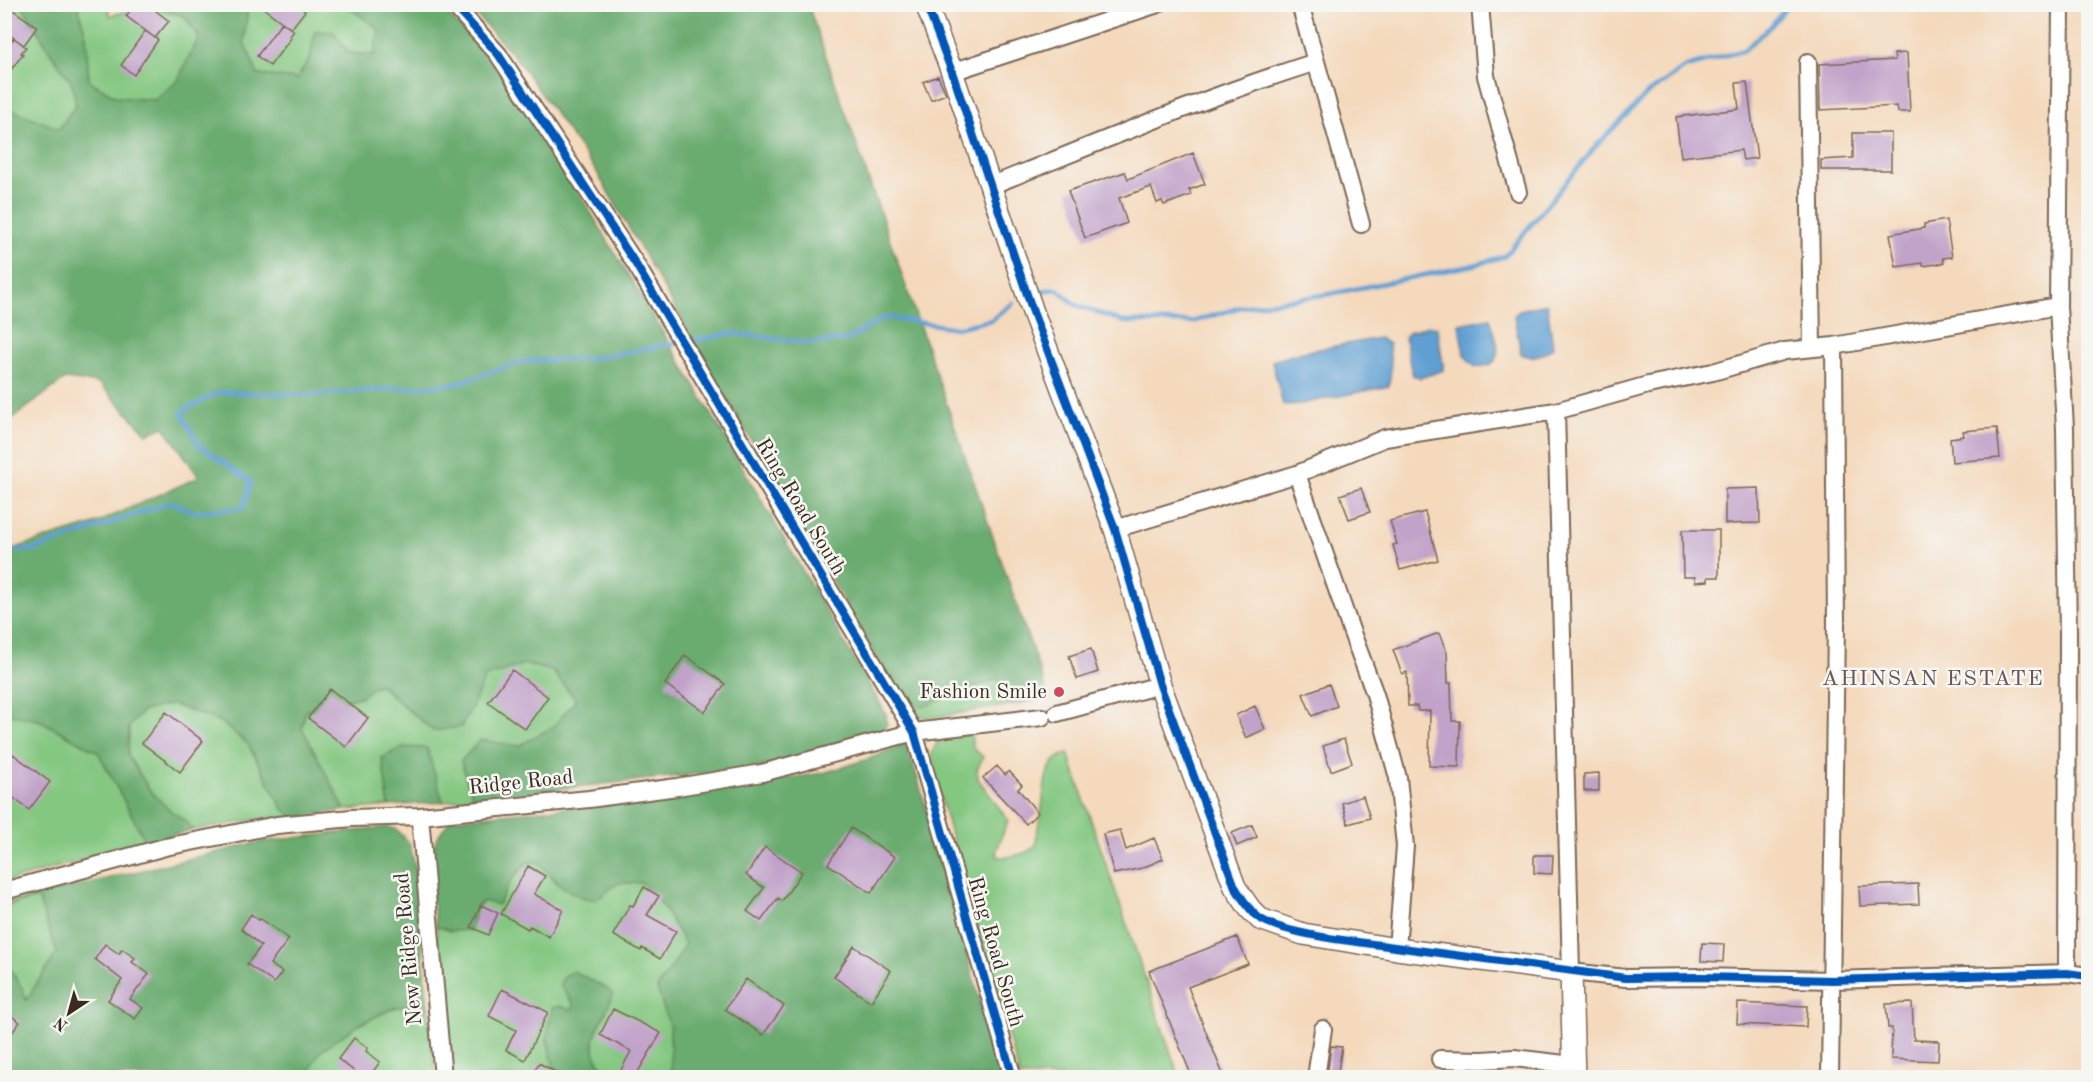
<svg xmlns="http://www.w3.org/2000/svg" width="2093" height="1082" font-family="'Old Standard TT',serif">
<rect width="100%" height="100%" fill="#f6f6f2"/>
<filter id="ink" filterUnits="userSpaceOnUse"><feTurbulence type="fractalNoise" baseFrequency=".0167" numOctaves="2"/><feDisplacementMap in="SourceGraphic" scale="12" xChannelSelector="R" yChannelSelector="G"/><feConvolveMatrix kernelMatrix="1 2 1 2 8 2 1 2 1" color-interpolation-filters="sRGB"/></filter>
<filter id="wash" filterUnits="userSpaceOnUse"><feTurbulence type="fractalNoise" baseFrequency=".008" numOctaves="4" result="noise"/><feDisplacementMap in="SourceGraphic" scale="24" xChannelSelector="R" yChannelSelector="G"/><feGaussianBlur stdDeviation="1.35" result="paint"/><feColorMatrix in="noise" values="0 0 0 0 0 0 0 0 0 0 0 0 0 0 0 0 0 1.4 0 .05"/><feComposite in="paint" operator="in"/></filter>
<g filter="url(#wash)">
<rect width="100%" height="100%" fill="#f4d9bc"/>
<path fill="#84c781" stroke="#607850" stroke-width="1.5" d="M4 5H22L51 53 72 83 76 105 59 129 5 107Z
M78 5H108L110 16 145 5 184 16 199 37 178 80 155 100 116 97 89 81 86 37Z
M248 5H346L379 30 374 55 349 53 333 32 310 58 297 79 258 75 244 42Z
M524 664 552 671 576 700 553 727 519 746 461 762 473 798 443 802 427 749 382 758 389 806 345 810 302 728 305 711 322 705 360 697 374 686 380 685 411 713 460 727 472 707 485 677Z
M998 678 1010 705 929 718C911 716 906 708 897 693L909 702 922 706Z
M172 704 219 721 248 744 283 809 296 818H267L193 830 187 822 173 813 151 792 128 756 129 726 143 711Z
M5 712 41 721 98 752 146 842 5 882Z
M971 734 973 748 983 757 977 770 978 779 1008 820 996 852 999 857C1011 858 1028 854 1036 845 1036 832 1040 821 1042 808 1045 786 1043 761 1068 753L1179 1077H1020L931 764C931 751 935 744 945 735Z
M527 862H538L559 885 596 900 618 883 643 882 660 902 685 943 678 958 657 988 670 1026 671 1077H611L594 1055V1036L607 1010 606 988 591 981 560 985 574 1005 572 1010 559 1006 547 1040 553 1060 555 1077H452L436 926 451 931 484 901 498 904 512 879Z
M38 897 57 953 26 1000 8 965 5 964 4 907Z
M396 1007 428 1008 436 1077 313 1078 309 1071C312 1066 314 1059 318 1054 331 1036 375 1017 396 1007Z"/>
<path fill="#6bac6f" stroke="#536b46" stroke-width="1.5" d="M439 4 497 69 543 133 695 386 886 714 887 723 884 730 865 739 764 767 473 798 461 761 480 740 519 746 553 727 576 700 553 671 524 664 485 677 472 707 461 727 433 731 381 685 374 686 360 697 322 705 305 711 302 728 345 810 296 818 283 809 248 744 219 721 172 704 143 711 129 726 128 756 151 792 173 813 187 822 193 830 146 842 98 752 41 721 5 713V551L94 524 199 477 164 427 147 434 99 383 65 379 5 424V107L59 129 76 105 72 83 51 53 22 5H78L86 37 89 81 116 97 155 100 178 80 199 37 184 16 145 5H248L244 42 258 75 297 79 310 58 315 31 333 32 349 53 374 55 379 30 346 5Z
M467 5H808L1049 698 1010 705 998 678 922 707 909 702 897 693 596 171 516 58Z
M903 744 907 747 918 780 1001 1077H671L670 1027 657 988 678 958 685 943 660 902 643 883H618L596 900C569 898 555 880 538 862H527L512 879 498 905 484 901 476 907 470 930 451 931 436 926C432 889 419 845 453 819L663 798 823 773 869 759Z
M402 747 427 748 443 802 389 806 382 758Z
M388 827 396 829 409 843 415 866 428 1008 396 1007 364 1022 335 1040 319 1053 310 1071 313 1077H5L4 964 8 965 22 988 26 1000 57 953 38 898 5 906V903L259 842Z
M573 971 606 988 613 995C600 1029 578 1046 611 1077H555C555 1065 550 1055 548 1043 546 1032 550 1019 552 1008L559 1006 572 1010 574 1005 560 985 564 976Z"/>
<path fill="#5f9fd2" stroke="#4d6478" stroke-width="1.5" d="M1547 304 1553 347C1545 355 1532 359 1521 354L1514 316 1520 310Z
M1490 318C1493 329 1505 357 1491 364 1487 366 1481 366 1476 367 1461 359 1462 339 1459 324Z
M1428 326 1437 327 1444 370 1420 378 1412 375 1405 337 1409 332Z
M1379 338 1389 344 1391 370 1389 386 1300 404 1283 405 1272 361 1303 352Z"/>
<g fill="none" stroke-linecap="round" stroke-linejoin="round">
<path stroke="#5f9fd2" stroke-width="4.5" d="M1039 291 1057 289 1076 305 1124 322H1192L1241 307 1330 294 1474 265 1505 256 1596 146 1648 93 1684 68 1744 50 1771 26 1789 4
M687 342 734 333 808 343 847 340 885 317 956 328 991 320 1013 303
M4 550H33L171 502 194 512 243 508 251 482 199 445 181 412 219 392 311 395 455 384 524 361 588 359 679 343"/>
</g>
<g id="blocks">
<path fill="#c1a2c9" d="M135 4H147L169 21 155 38 126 16Z
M258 4H296L305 11 291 29Z
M4 10 10 14 13 10 37 27 24 45 4 31Z
M282 22 294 31 289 37 291 38 270 66 257 56Z
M145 31 158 40 134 75 121 65Z
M14 38 26 47 21 53 23 54 4 79V50Z
M1907 53 1910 112H1898L1897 106 1820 110 1819 64 1895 60 1894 54Z
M938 76 946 94 931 100 923 82Z
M1747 82 1757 158 1743 160 1741 150 1681 157 1676 117 1739 109 1736 83Z
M1853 133H1891V170H1821V160L1853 158Z
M1193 153 1205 184 1189 190 1191 195 1164 205 1162 201 1157 203 1151 187 1119 198 1127 223 1085 238 1068 191 1125 172 1128 179Z
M1946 220 1952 257 1943 258 1944 263 1923 266 1922 263 1896 267 1890 234 1924 228V224Z
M1997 428 2000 458 1952 462 1950 438 1964 436 1963 431Z
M1361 488 1370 512 1349 519 1340 495Z
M1759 488 1760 523 1725 524V489Z
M1425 512 1438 560 1400 570 1393 545 1397 544 1390 521Z
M1682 530H1719V577H1708V581L1695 582V577H1683Z
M1439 633 1447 653 1448 683H1451L1452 721H1460L1459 767 1429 766 1430 711H1418L1417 706H1408L1407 672 1402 674 1393 650Z
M1091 649 1098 672 1077 679 1069 656Z
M685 655 725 684 705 712 665 684Z
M512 670 548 697 525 729 488 702Z
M1329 684 1337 706 1312 716 1303 694Z
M330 689 368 718 346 747 308 718Z
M1255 706 1265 729 1246 738 1236 715Z
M166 712 203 741 180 772 142 743Z
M1344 739 1352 763 1331 771 1323 746Z
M13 754 50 782 29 810 4 791V766Z
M997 766 1005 775 1009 771 1022 785 1018 789 1038 813 1026 824 983 778Z
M1599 773V791H1584V774Z
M1363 796 1370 818 1348 824 1342 803Z
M1252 825 1257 837 1237 846 1232 833Z
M851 828 895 857 871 893 828 864Z
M1120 830 1126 850 1154 838 1163 859 1142 868 1114 874 1103 834Z
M765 847 802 872 782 901 778 898 761 921 747 911 764 888 746 875Z
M1534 855H1553L1552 874 1534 873Z
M528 866 545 876 534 894 563 910 549 937 530 926 528 929 501 914Z
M1918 884 1919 904 1860 906 1859 886Z
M644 887 659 896 647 915 676 931 660 959 642 948 641 951 613 935 630 905 633 906Z
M481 905 498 913 488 935 471 927Z
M251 914 259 920 261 919 289 939 270 964 282 972 274 983 247 964 261 946 241 929Z
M1237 937 1248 964 1188 987 1224 1077H1192L1149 971Z
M1702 943 1724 944 1723 962 1701 961Z
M105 944 119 954 122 949 135 958 132 962 149 974 130 999 143 1008 135 1019 108 1000 122 980 95 959Z
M854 946 891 971 871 1002 834 977Z
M746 979 784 1006 763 1035 725 1009Z
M502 989 548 1012 525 1060 506 1050 516 1030 489 1016Z
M1738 1003 1807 1006 1806 1027 1737 1024Z
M1912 1003 1914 1040 1939 1041 1938 1061 1891 1059 1892 1028H1888L1886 1004Z
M613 1009 661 1033 635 1077H630L620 1072 631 1051 600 1035Z
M4 1011 20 1022 4 1043Z
M354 1038 368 1048 366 1051 380 1062 369 1077H362L338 1059Z
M1331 1046 1342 1047 1337 1077H1327Z
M539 1063 565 1077H530Z"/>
</g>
</g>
<g filter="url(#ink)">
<use href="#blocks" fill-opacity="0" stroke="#7c6755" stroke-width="1.5"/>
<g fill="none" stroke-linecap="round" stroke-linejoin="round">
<defs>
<path id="minor" d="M453 4 498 54 635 263 914 732 1013 1078
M1300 4 1361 224
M1480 4 1486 76 1518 192
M2061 4 2058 306 2065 428 2068 633 2067 973
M1808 62 1812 347
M952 72 1158 4
M990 186C1098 143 1205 97 1316 62
M1556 411 1571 972 1626 978 1701 977 1832 980 2067 973 2088 976
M1297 474 1351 630 1375 694 1398 778 1405 846 1397 949
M1115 529 1297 474 1385 438 1556 411 1648 385 1713 372 1785 351 1834 346 2058 306
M1057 713 1160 685
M420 816 443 1078
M4 891 165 847 277 825 352 818 420 816 589 799 677 787 762 773 914 732 1042 717
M1440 1059 1482 1060 1514 1058 1573 1065
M1316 1078 1323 1029
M1830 1078 1836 624 1834 346"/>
<path id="tertiary" d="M926 4 952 72 1033 312 1115 529 1160 685 1235 887 1250 909 1260 919 1303 934 1397 949 1571 972 1574 1078"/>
</defs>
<use href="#minor" stroke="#7c6755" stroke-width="20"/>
<use href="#tertiary" stroke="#7c6755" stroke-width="24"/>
<use href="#minor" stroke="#fff" stroke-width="16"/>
<use href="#tertiary" stroke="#fff" stroke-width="21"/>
<defs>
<path id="cycleway" d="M453 4 498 54 635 263 914 732 1013 1078
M926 4 952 72 1033 312 1115 529 1160 685 1235 887C1242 898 1248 909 1258 917 1273 929 1316 936 1335 939L1626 978 1701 977 1832 980 2067 973 2088 976"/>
</defs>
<use href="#cycleway" stroke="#f6f6f2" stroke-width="11"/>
<use href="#cycleway" stroke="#0057b8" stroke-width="8"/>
</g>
</g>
<circle fill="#d1495b" stroke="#f6f6f2" stroke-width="2" cx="1059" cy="692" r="6"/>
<g text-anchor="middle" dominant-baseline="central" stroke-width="5" stroke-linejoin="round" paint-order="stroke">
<g font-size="21" fill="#3b2a1e" stroke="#f6f6f2">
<text transform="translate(800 507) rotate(59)">Ring Road South</text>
<text transform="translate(521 783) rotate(-6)">Ridge Road</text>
<text transform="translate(409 949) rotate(-95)">New Ridge Road</text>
<text transform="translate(995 952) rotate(74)">Ring Road South</text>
</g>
<g font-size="21" fill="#3b2a1e" stroke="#f6f6f2" text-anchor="end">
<text x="1047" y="692">Fashion Smile</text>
</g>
<g font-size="22" letter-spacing="1.5" fill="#6a545a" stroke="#f6f6f2">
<text x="1933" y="679">AHINSAN ESTATE</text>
</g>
</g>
<rect width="2093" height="1082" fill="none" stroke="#f6f6f2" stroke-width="24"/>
<g transform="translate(69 1013) rotate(216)" stroke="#f6f6f2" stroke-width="4.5" paint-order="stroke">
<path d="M0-4.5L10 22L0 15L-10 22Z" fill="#3b2a1e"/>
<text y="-9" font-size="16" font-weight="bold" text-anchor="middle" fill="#3b2a1e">N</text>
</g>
</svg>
